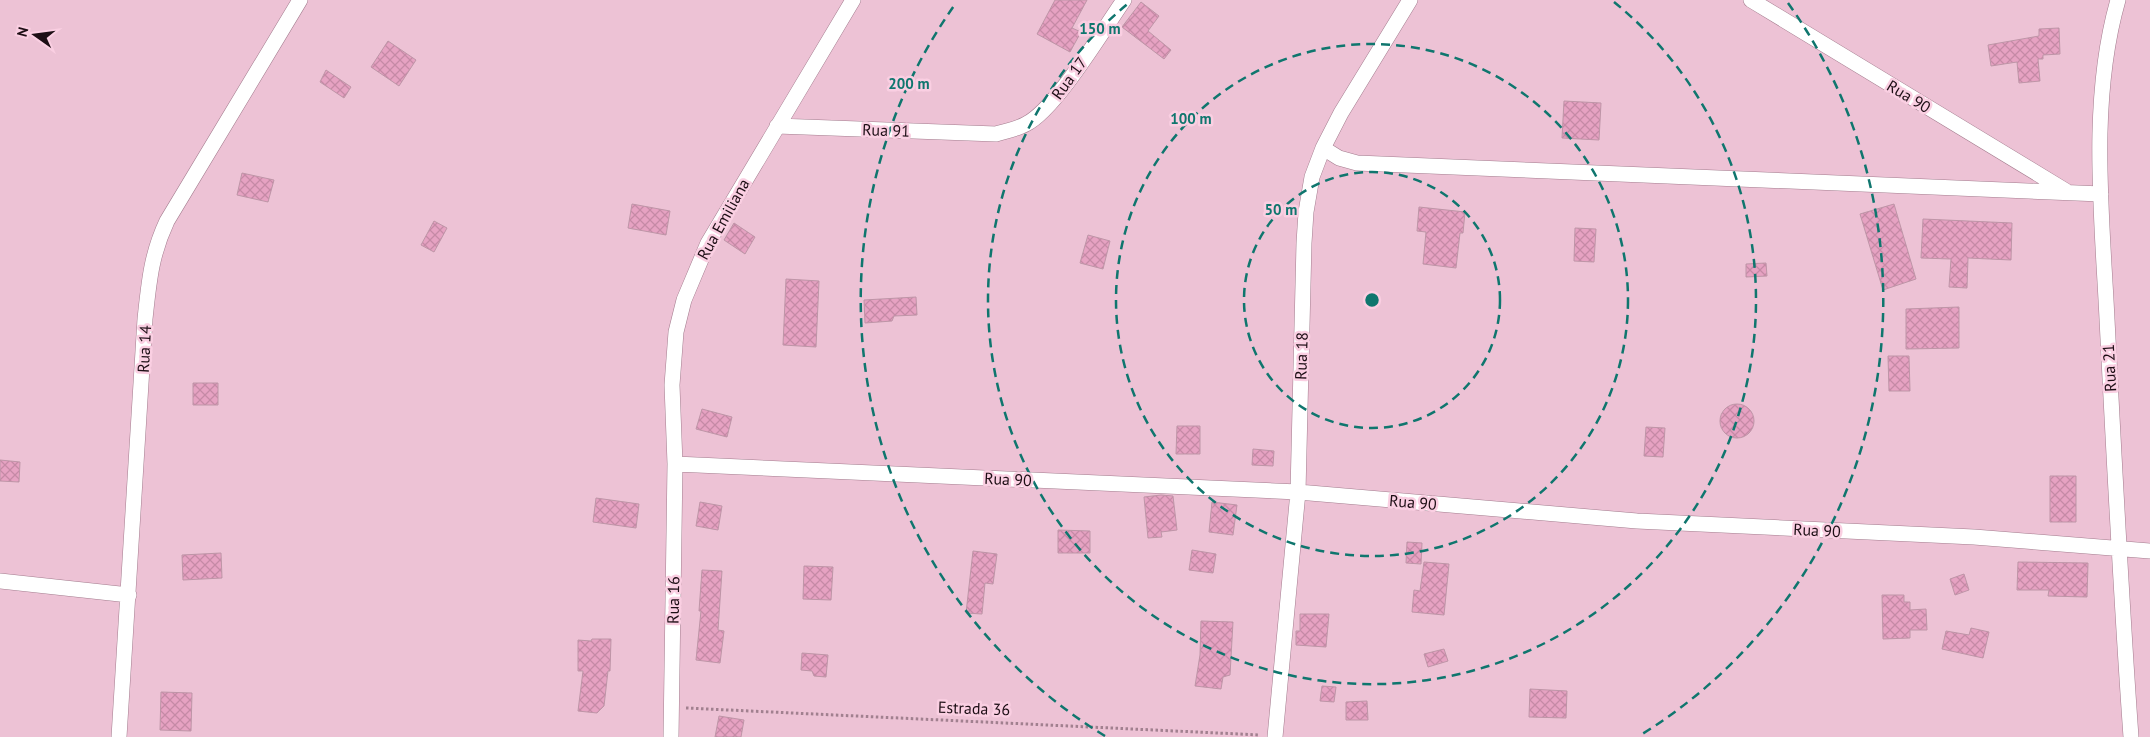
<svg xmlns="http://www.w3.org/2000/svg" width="2150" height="737" font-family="'PT Sans',sans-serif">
<defs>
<pattern id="building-cross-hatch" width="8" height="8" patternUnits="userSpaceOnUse" patternTransform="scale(1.25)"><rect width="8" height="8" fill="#e6a2c2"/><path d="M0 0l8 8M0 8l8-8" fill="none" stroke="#c58aa6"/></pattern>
</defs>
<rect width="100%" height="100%" fill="#edc2d5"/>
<path fill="url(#building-cross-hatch)" stroke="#be95a7" d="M1055 0H1087L1072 28 1081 32 1070 52 1037 34Z
M1141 2 1159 16 1148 31 1171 50 1164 59 1122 27Z
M2059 28 2060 54 2043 55V59H2038L2040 81 2019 83 2017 62 1991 66 1988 45 2039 36V29Z
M388 41 416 60 399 86 371 67Z
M326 70 351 87 344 98 320 82Z
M1564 101 1601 103 1599 140 1562 138Z
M242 173 274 180 268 202 237 195Z
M632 204 670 211 666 235 628 228Z
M1894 204 1916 279 1883 290 1860 214Z
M1419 207 1465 212 1463 233H1460L1456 268 1423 264 1426 232 1417 231Z
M1923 219 2012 223 2011 260 1968 258 1967 288 1949 287 1951 259 1921 258Z
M434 221 447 228 434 252 421 245Z
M734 223 755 237 745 254 724 240Z
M1575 228 1596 229 1594 262 1574 261Z
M1088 235 1110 241 1103 269 1080 263Z
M1766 263 1767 276 1746 277V264Z
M786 279 819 281 816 347 783 345Z
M916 297 917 315 894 316 892 321 865 323 864 300Z
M1959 307V348L1906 349V309Z
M1888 356H1909L1910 391H1889Z
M193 383H218V405H193Z
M1720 421a17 17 0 1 1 34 0a17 17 0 1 1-34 0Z
M702 409 732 417 727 437 696 429Z
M1177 426H1200V454H1176Z
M1646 427 1665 428 1663 457 1644 456Z
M1253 449 1274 451 1273 466 1252 465Z
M0 460 20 462 19 482 0 481Z
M2050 476H2076V522H2050Z
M1161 495 1173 496 1177 530 1161 532 1162 537 1148 538 1144 497Z
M596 498 639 504 636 528 593 522Z
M700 502 722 506 718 530 696 526Z
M1212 502 1237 505 1233 535 1209 532Z
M1058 530 1090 531V553H1058Z
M1407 542 1422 543 1421 564 1406 563Z
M1192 550 1216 554 1213 573 1189 570Z
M973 551 997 554 993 584 985 583 982 614 966 613Z
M221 553 222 578 183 580 182 555Z
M1424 562 1449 564 1444 615 1412 612 1414 590 1420 591Z
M2018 562 2088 563 2087 597 2048 596 2049 590H2017Z
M804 566 833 567 831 600 803 599Z
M702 570 722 571 718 630 724 631 720 663 696 660 701 611H699Z
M1964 574 1969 590 1955 595 1950 579Z
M1882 595H1904V602H1910V610L1926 609 1927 630H1910V638L1883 639Z
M1300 614H1329L1326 647 1296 645V631H1300Z
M1201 621 1233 622 1230 675 1223 677 1221 689 1195 686 1200 655Z
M1971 628 1989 632 1983 658 1942 649 1946 631 1969 635Z
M592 639H611L610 671H608L604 706 597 713 578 711 583 671H578V640L591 641Z
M1444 649 1448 661 1428 667 1424 654Z
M802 653 828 655 826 677 814 676 812 671 801 670Z
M1322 686 1336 687 1334 702 1320 701Z
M1530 689 1567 691 1566 718 1529 717Z
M161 692 192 693 191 731 160 730Z
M1367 701 1368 720H1346V702Z
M719 716 744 720 741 737H715Z"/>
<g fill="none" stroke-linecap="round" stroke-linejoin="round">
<defs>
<path id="street" d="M1751 0 2066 191
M2118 0C2089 101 2102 215 2107 319 2114 458 2121 598 2131 737
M777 126 996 134C1006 131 1017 129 1026 124 1055 110 1103 30 1124 0
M1323 148 1339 158 1357 163 2101 194
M675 464 1298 492 1637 521 1974 537 2150 551
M0 581 129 595
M119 737 145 319C149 282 151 255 167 221L300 0
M671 737 675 464 672 385 676 332 684 300 708 243 853 0
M1275 737 1298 492 1304 243 1306 212 1312 177 1323 148 1341 113 1410 0"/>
</defs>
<use href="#street" stroke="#a37c8e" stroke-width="16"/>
<path stroke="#a1808f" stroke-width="3" stroke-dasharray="2.5 2.5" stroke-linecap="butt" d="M686 708 1260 735"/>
<use href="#street" stroke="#fff" stroke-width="15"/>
</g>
<g fill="none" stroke="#0f766e" stroke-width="2.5" stroke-dasharray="9 6">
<circle cx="1372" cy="300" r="128"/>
<circle cx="1372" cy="300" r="256"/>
<path d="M1614 2A384 384 0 1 1 1130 2"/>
<path d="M1105 736A511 511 0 0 1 956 3M1788 3A511 511 0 0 1 1639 736"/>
</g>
<g text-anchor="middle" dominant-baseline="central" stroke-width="5" stroke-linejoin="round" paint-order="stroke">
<g font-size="16" fill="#1d0e15" stroke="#facfe2">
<text transform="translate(1069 78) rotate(-54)">Rua 17</text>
<text transform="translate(1909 96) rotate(31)">Rua 90</text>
<text transform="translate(886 130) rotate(2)">Rua 91</text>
<text transform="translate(723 219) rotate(-61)">Rua Emiliana</text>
<text transform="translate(144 349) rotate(-87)">Rua 14</text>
<text transform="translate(1301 356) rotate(-88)">Rua 18</text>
<text transform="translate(2109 368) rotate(-93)">Rua 21</text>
<text transform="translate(1008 479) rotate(3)">Rua 90</text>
<text transform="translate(1413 502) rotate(5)">Rua 90</text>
<text transform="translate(1817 530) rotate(3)">Rua 90</text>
<text transform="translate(673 600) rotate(-89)">Rua 16</text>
<text transform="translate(974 708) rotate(2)">Estrada 36</text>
</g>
</g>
<circle cx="1372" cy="300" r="8" fill="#0f766e" stroke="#facfe2" stroke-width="2.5"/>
<g font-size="15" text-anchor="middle" font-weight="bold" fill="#0f766e" stroke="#facfe2" stroke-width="5" stroke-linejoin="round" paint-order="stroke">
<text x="1100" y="34">150 m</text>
<text x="909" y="89">200 m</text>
<text x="1191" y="124">100 m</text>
<text x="1281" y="215">50 m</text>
</g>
<g transform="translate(35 35) rotate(284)" stroke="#facfe2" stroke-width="4" paint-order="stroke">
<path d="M0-4L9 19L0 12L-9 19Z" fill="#1d0e15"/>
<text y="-8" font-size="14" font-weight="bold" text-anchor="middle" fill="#1d0e15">N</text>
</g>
</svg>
